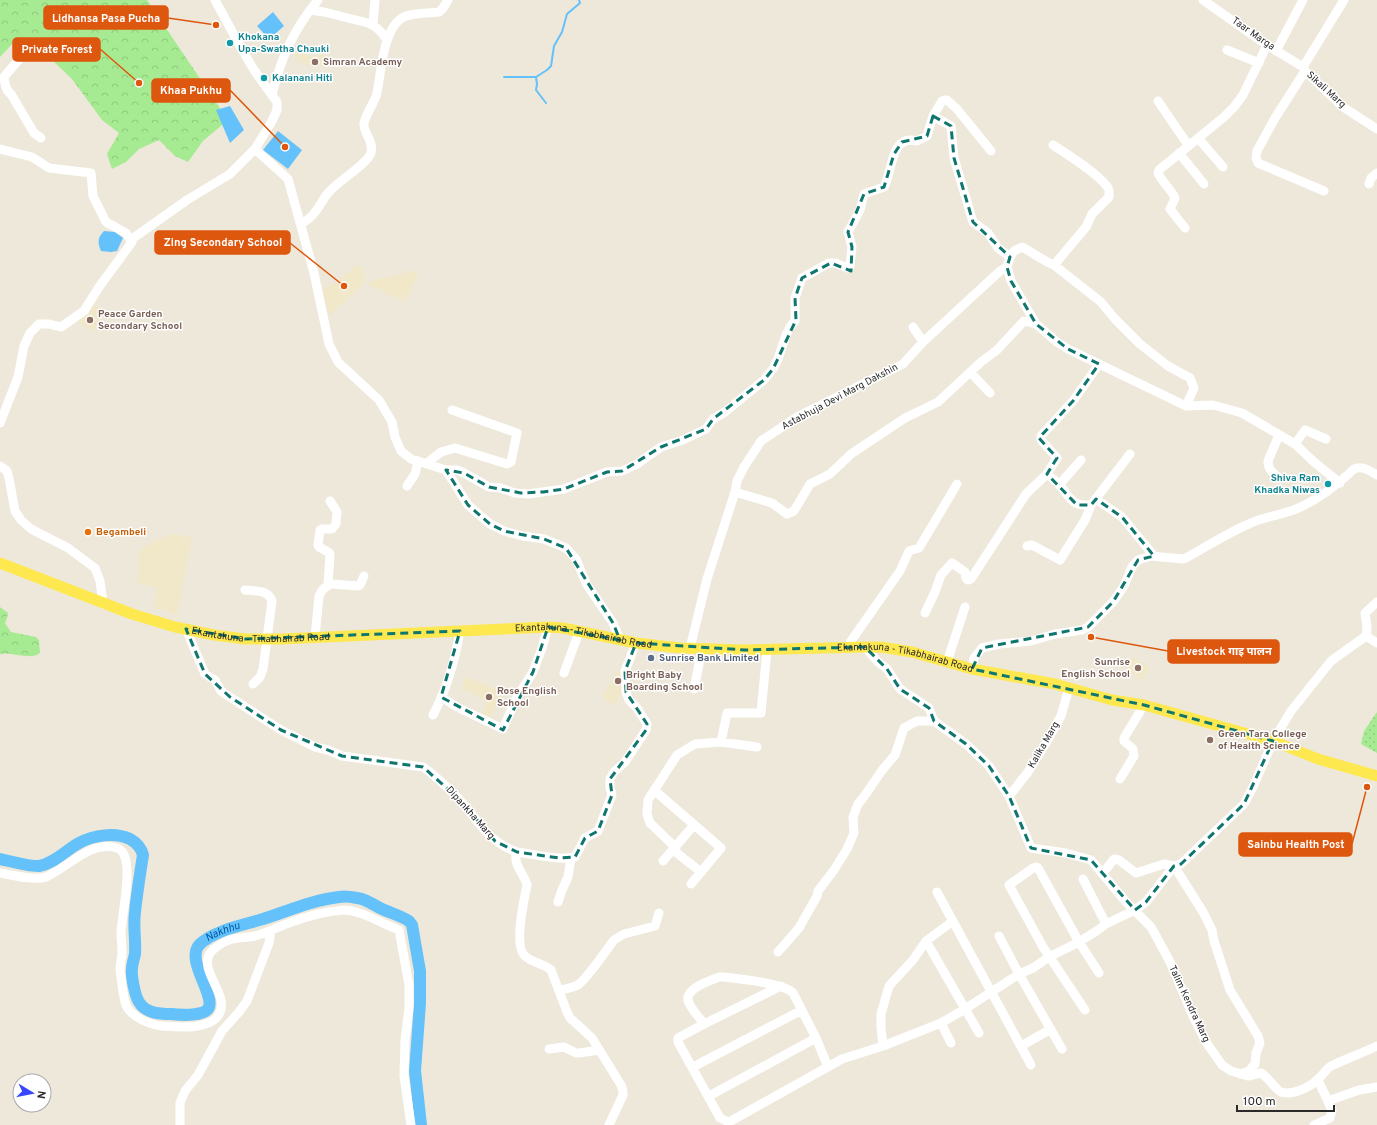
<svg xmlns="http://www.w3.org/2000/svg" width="1377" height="1125" font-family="Overpass,'Noto Sans Devanagari',sans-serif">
<defs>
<pattern id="grass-dots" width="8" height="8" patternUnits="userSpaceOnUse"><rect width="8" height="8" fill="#a6ea92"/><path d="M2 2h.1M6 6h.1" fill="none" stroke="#8fc97e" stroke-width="1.8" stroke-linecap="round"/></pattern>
<pattern id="forest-crowns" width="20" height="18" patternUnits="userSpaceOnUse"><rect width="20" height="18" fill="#a6ea92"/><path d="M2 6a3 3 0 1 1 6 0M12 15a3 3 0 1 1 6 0" fill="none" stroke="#8fc97e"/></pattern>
</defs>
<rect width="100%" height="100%" fill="#eee8db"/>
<path fill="#f1e8c9" d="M297 53 317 57 320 54 328 56 324 67 316 64 314 65V68L295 59Z
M357 265 363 267 365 281 357 291 330 315 321 290 335 283Z
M409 271H414L418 275 405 302 368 285 372 280 402 274Z
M90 304 104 311 93 331 79 323 81 316Z
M172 534 192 537 177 615 153 607 158 588 137 584 139 556 143 547Z
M1134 656 1150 669 1142 681 1126 668Z
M617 670 625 674V688L615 705 602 698Z
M465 676 503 692 491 718 482 714 486 701 462 689Z"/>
<path fill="url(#grass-dots)" d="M1377 712V753L1361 744 1364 731Z"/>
<path fill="url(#forest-crowns)" d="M0 0H147L228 120 203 141 188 162 175 156 159 140 139 149 126 162 112 169 107 154 119 133 102 120 72 79 51 59 34 37 14 42 0 57Z
M0 607 8 613 7 618 5 623 11 632 36 637 39 640 40 653C29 661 13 651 0 654Z"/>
<path fill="#64c1fa" d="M273 12 284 26 269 39 257 26Z
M230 106 244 130 230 143 216 110Z
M278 131 302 150 288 169 263 150Z
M104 231 115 232 123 238 117 251 111 252 101 251C97 242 98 237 104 231Z"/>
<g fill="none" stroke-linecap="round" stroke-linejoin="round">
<path stroke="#64c1fa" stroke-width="2" d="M504 77H536L547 70 551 66 554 46 562 32 567 14 580 3 579 0
M536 77 537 84 536 90 546 103"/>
<path stroke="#64c1fa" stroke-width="12" id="s1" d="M0 859C9 861 31 867 39 866 55 863 66 850 79 843 94 835 115 832 130 839 137 843 141 847 143 855 140 874 137 893 135 912 133 926 136 940 135 954 134 959 132 964 132 969 131 976 135 996 139 1002 145 1013 160 1014 171 1014 180 1015 200 1016 207 1010 219 999 185 962 199 945 205 939 215 934 223 931 236 926 250 923 263 919 288 911 313 900 339 897 344 896 352 897 357 898 367 899 373 905 382 909 391 913 401 916 409 921L412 925 420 971V1003L415 1071 421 1125"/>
<path stroke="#fff" stroke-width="9" d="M1203 0 1267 45 1303 67 1305 71 1343 107 1377 129
M310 10 324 12 368 23C376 26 382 32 387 40
M373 25 375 0
M1227 50 1259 63
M1276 51 1303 0
M1303 67 1344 0
M1305 71 1275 118 1257 151 1256 158 1258 163 1324 191
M272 95C281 58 293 30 318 0
M1158 101 1188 145
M933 116 951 126 954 158 973 222 988 233 998 248 1010 257 1007 267 1011 281 1036 324 1057 342 1068 349 1186 406
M41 138 34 133 11 94C5 90 5 83 4 77L21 57 23 45 55 52
M1198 138 1223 167
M1053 145C1065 153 1104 177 1109 190 1109 191 1109 196 1109 197L1092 214 1086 227 1054 265
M0 149 32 157 49 168 91 173 93 196 106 222 126 233 132 242
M255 149 288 179 314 273 329 344 338 362 379 400 392 422 395 437 401 451 411 459 446 470 468 505 490 524 504 531 523 536 544 539 566 548 576 559 587 585 613 623 620 640
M1179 153 1204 184
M1369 184 1371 178 1377 173
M301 224C306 221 312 217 315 212 321 205 324 196 331 190 340 180 367 164 371 153 374 140 363 133 364 124 364 117 375 102 377 93 381 73 383 24 406 16 415 13 430 13 439 12L443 8 448 0
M1185 228 1170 209 1175 198C1171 189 1162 182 1158 173L1159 170 1224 117 1234 107 1243 95 1267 45
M1010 257 1014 251 1022 247C1032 252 1045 262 1054 265L1101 302 1115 319 1140 344 1168 366 1190 378 1194 388 1186 406 1213 405 1242 413 1295 444 1314 462 1340 483
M913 327 923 342
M971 373 990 393
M0 423 18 377 24 346 30 333 39 324H49L61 327 84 311 99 287 132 242V239L187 200 230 174 255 149 271 123 277 110V102L254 70 240 46 215 0
M1295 444 1305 430 1326 439
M427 463 441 452 455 448 507 464 511 462 517 433 452 410
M0 466 7 471 9 478 15 511 21 520 31 529 68 548 95 568 100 581 103 604
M446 470H457L464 473 489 487 500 488 515 493 528 494 564 489 607 472 622 471 637 464 661 447 683 440 706 429 713 419 725 412 764 380 773 369 778 359 786 335 790 327 795 321V298L802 278 829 263H835L848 268 850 266 852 247 848 232 860 210 864 194 884 187C893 171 890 134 917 141L927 136 933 116 942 101 947 100 957 109 991 151
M1047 474 1057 458 1041 440V436L1073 401 1099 364
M1278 477C1272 472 1268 469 1268 461L1279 435
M1059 485 1081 460
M407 486 415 474 418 461
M735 492 772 503 787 514 794 511 810 484 830 474 851 454 905 418 938 402 981 362 997 350 1024 321 1036 324
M1096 499 1122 517 1154 556
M1027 546 1032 545 1060 560 1085 520 1091 505
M328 585 330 554 328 552 319 547 318 545 320 530 322 529H332L336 524 337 512 330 501
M245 590C256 591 268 590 272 601L263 669 260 677 253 684
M925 613 935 592 941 575 952 563 965 572 966 578 968 580 971 579 1026 494 1047 474C1051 477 1055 481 1059 484 1070 497 1071 507 1091 505L1130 454
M186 629 205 674 215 680 221 691 230 697 281 730 315 747 328 750 342 756 423 767C436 776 447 787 458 798 479 820 486 841 517 852 512 864 524 873 527 885 524 900 514 944 524 955 531 963 543 963 551 970L567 1012 570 1018 592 1038 621 1085 623 1091V1095L609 1125
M1366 636 1377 643
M315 637 319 596C321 591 326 585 332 584L358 586 360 585 364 576
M849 647 851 641 900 571 909 551 919 548 957 484
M865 647 877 661 887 669 900 689 929 708 934 721 966 744 989 766 1009 796 1031 848 1066 853 1091 860 1126 902 1151 927 1156 936 1170 962 1193 1016 1206 1042 1222 1065 1231 1071 1248 1076 1261 1073C1268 1077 1277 1091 1281 1092 1291 1096 1311 1087 1318 1079 1323 1075 1325 1070 1331 1066 1346 1059 1362 1053 1377 1046
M690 648 707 579 735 492 737 481 744 467 761 441 797 417 903 364 923 342 1000 271 1007 267
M947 662 965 607
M972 669 974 658 982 648 999 644 1031 641 1055 634 1082 630 1088 627 1113 602 1124 586 1132 567 1138 560 1151 556 1183 559 1186 558C1208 546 1229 532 1251 523 1266 516 1282 515 1296 509 1318 500 1336 486 1354 469 1362 465 1370 471 1377 475
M564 673 579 632
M694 689 702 649
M441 697 459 708 503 729 516 699 533 672 542 648 548 627
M433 715C447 689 455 660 460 631
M721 742 727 713H761L767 650
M1120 779 1134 756 1133 749 1124 741V738L1144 705
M654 790 721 848 691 884
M1009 796 1028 772 1046 743 1061 716 1069 688
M676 848 650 823 647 814 648 800 677 755 695 744 721 742 757 747
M673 850 701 872
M517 852C535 854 557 861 575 857L585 838 598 831 612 795 610 788V779L614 772 625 762 646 730 647 724 637 708 629 700 626 692 625 671 636 643
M663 861 694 825
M0 873C12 875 35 881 46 877 69 867 90 840 117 848 137 854 121 916 121 933 121 939 122 946 122 953 122 958 120 964 120 969 120 974 122 980 122 986 123 992 124 999 126 1005 131 1017 150 1025 162 1026 178 1027 208 1030 218 1016 232 996 198 972 210 953 214 948 223 942 229 940 237 937 246 938 255 936 266 933 278 927 289 923 305 917 327 911 344 910 360 910 383 924 399 930L409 985V1008L405 1040 404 1076 411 1125
M1103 873 1114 859 1119 860 1136 873 1164 864 1174 866 1181 864 1244 804 1253 787 1273 741 1291 711 1331 661 1366 636 1367 627 1365 613 1377 602
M1083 879 1106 924
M937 892 1031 1065
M558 902 562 890 568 877 571 858
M999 936 1019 974 1062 1049
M926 941 979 1033
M778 952 799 928 817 896 818 891 834 870 847 849 854 833 853 817 858 804 863 798 883 769 895 755 904 728 917 721H934
M781 986 704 1024 678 1038V1042L720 1118 729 1122 842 1059 883 1046 941 1023 965 1009 1019 974 1033 968 1049 957 1079 942 1098 930 1106 924 1135 910 1146 902 1174 866 1203 912 1212 930 1214 941 1230 990 1258 1036 1260 1043 1256 1053 1255 1064 1249 1071 1240 1074
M559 990C566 989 572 988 578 985 589 976 605 952 614 940L624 934 655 926 659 913
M1085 1010 1043 947 1009 885 1033 868 1036 867 1038 868 1079 942 1099 973
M941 1023 951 1043
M704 1024C699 1017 692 1010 689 1003 682 989 710 981 719 977H724C738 979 784 983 793 993L816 1038 828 1067
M883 1046 881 1028V1014L889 986 913 960 926 941 953 921
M1021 1046 1051 1029
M549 1049 564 1047 576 1053H579L599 1050
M693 1067 802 1010
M709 1096 816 1038
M1328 1101 1359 1090 1377 1087
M180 1125V1103L185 1091 198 1075 222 1031 239 1012 247 1001 269 943 271 930
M1314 1125 1330 1118 1332 1110 1318 1080"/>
<path stroke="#fee850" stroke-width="11" id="s2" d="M0 563 132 614 175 627 214 635 245 639H281L548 627 563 628 636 643 681 648 745 650 865 647H881L912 652 972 669 1055 684 1112 700 1144 705 1273 741 1318 759 1377 776"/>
</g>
<path fill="none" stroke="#0f766e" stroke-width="3" stroke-dasharray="8 5" stroke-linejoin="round" d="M933 116 951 126 954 158 973 222 1010 257 1007 267 1011 281 1036 324 1068 349 1099 364 1073 401 1039 438 1057 458 1047 474 1077 505H1091L1096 499 1122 517 1154 556 1138 560 1113 602 1088 627 982 648 972 669 1144 705 1273 741 1244 804 1181 864 1174 866 1146 902 1135 910 1091 860 1031 848 1009 796 989 766 966 744 934 721 929 708 900 689 887 669 865 647 745 650 636 643 625 671 626 692 647 724 646 730 610 779 612 795 598 831 585 838 575 857 559 858 517 852 495 841 459 799 423 767 342 756 281 730 230 697 205 674 186 629 245 639 460 631 441 697 503 730 533 672 548 627 620 640 613 623 566 548 544 539 504 531 490 524 468 505 446 470 464 473 489 487 521 493 543 492 564 489 607 472 622 471 661 447 706 429 713 419 764 380 773 369 796 320 795 298 802 278 831 263 851 271 852 247 848 232 864 194 884 187 894 154 902 142 927 136Z"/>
<g fill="#0f9aa8" stroke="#fff" stroke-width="1.5">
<circle cx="230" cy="43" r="4"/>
<circle cx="264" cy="78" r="4"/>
<circle cx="1328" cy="484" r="4"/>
</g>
<g fill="#8d6e63" stroke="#fff" stroke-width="1.5">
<circle cx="315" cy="62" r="4"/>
<circle cx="90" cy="320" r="4"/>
<circle cx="1138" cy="668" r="4"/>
<circle cx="618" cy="681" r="4"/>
<circle cx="489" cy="697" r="4"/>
<circle cx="1210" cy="740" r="4"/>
</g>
<circle fill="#e8710a" stroke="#fff" stroke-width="1.5" cx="88" cy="532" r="4"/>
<circle fill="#5c6f8a" stroke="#fff" stroke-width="1.5" cx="651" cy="658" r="4"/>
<g text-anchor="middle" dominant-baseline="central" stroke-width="3" stroke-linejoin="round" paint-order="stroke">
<g font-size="10" fill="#2a2a2a" stroke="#fff">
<text transform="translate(1253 34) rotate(35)">Taar Marga</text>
<text transform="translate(1326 90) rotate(42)">Sikali Marg</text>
<text transform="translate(840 397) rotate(-28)">Astabhuja Devi Marg Dakshin</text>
<text stroke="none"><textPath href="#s2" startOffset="273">Ekantakuna - Tikabhairab Road</textPath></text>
<text stroke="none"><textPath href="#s2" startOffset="597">Ekantakuna - Tikabhairab Road</textPath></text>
<text stroke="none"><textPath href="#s2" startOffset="921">Ekantakuna - Tikabhairab Road</textPath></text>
<text transform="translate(1044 745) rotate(-60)">Kalika Marg</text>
<text transform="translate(470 813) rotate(48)">Dipankha Marg</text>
<text transform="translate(1189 1004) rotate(65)">Talim Kendra Marg</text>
</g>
<g font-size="10" font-weight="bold" fill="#0d838f" stroke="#fff" text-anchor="start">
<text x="238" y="37">Khokana<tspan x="238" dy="12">Upa-Swatha Chauki</tspan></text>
<text x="272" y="78">Kalanani Hiti</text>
<text x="1320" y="478" text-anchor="end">Shiva Ram<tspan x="1320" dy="12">Khadka Niwas</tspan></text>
</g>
<g font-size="10" font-weight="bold" fill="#785e54" stroke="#fff" text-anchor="start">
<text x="323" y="62">Simran Academy</text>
<text x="98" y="314">Peace Garden<tspan x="98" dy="12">Secondary School</tspan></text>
<text x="1130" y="662" text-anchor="end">Sunrise<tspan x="1130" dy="12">English School</tspan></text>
<text x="626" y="675">Bright Baby<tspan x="626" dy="12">Boarding School</tspan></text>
<text x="497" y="691">Rose English<tspan x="497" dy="12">School</tspan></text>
<text x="1218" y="734">Green Tara College<tspan x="1218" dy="12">of Health Science</tspan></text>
</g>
<g font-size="10" font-weight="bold" fill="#c56008" stroke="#fff" text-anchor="start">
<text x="96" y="532">Begambeli</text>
</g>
<g font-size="10" font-weight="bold" fill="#4e5e75" stroke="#fff" text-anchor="start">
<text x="659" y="658">Sunrise Bank Limited</text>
</g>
<g font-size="11" font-style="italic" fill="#015ca8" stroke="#fff">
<text stroke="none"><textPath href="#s1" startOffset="478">Nakhhu</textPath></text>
</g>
</g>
<path fill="none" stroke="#de570e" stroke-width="1.5" d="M216 25L168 18M139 83L100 49M285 147L230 90M344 286L290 243M1091 637L1168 651M1367 787L1352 844"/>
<g fill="#de570e" stroke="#fff" stroke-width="1.5">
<circle cx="216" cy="25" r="4"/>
<circle cx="139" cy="83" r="4"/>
<circle cx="285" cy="147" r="4"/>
<circle cx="344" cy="286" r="4"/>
<circle cx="1091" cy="637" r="4"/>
<circle cx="1367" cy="787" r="4"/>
</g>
<g fill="#de570e" stroke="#de570e" stroke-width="1.5">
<rect x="44" y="6" width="124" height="23" rx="4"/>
<rect x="13" y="38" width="87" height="23" rx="4"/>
<rect x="152" y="79" width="78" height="23" rx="4"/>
<rect x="155" y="231" width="135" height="23" rx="4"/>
<rect x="1168" y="640" width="111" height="23" rx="4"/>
<rect x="1239" y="833" width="113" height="23" rx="4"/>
</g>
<g font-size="11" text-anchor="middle" font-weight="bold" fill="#fff">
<text x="106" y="22">Lidhansa Pasa Pucha</text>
<text x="57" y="53">Private Forest</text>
<text x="191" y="94">Khaa Pukhu</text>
<text x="223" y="246">Zing Secondary School</text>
<text x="1224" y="655">Livestock गाइ पालन</text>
<text x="1296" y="848">Sainbu Health Post</text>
</g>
<g transform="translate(32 1093) rotate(100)"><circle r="19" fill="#ffffff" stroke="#aaaaaa"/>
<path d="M0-3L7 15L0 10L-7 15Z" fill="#3746ff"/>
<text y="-6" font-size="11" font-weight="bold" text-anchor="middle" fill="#2a2a2a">N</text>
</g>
<path d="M1237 1105v6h97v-6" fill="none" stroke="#2a2a2a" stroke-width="2"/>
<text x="1243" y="1105" font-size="12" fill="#2a2a2a" stroke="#ffffff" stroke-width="3" paint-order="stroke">100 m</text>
</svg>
